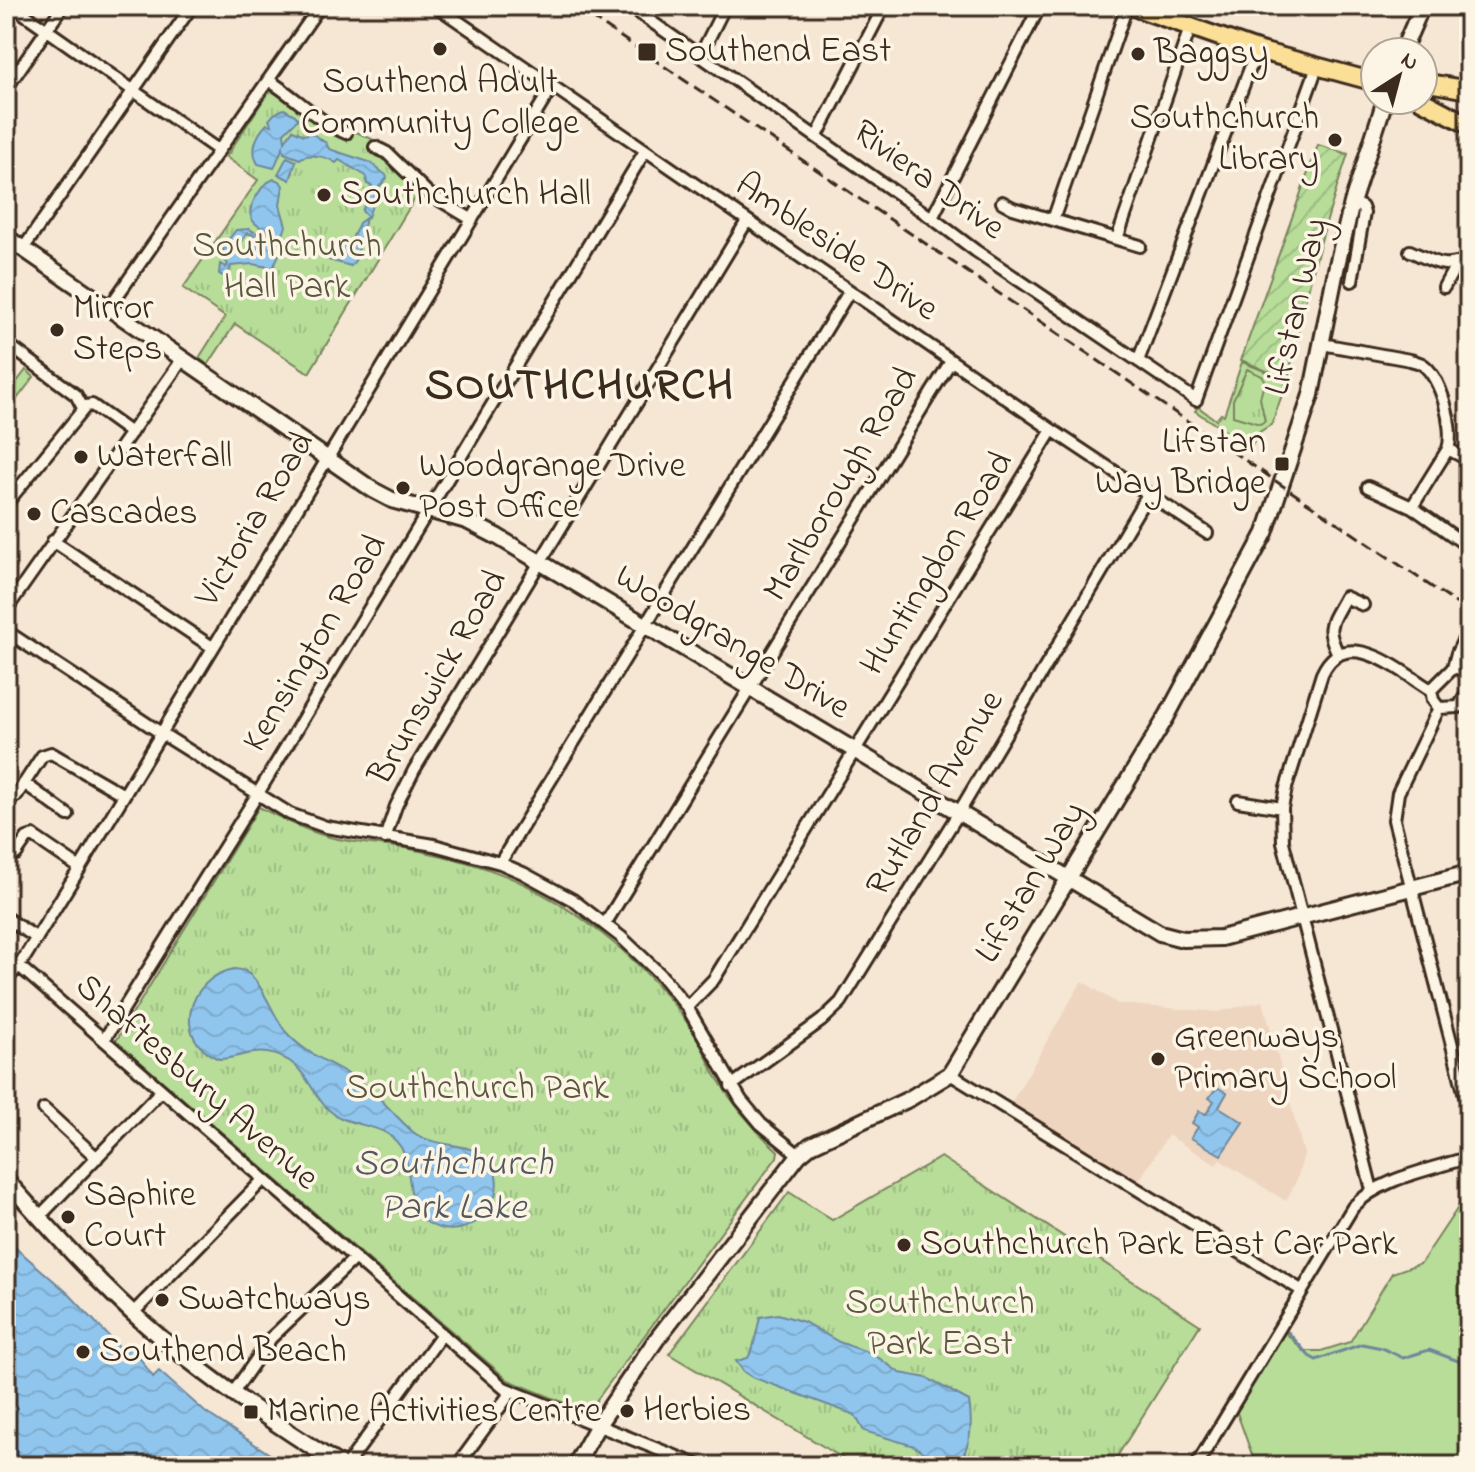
<svg xmlns="http://www.w3.org/2000/svg" width="1475" height="1472" font-family="'Indie Flower',sans-serif">
<defs>
<pattern id="park-tufts" width="24" height="20" patternUnits="userSpaceOnUse" patternTransform="scale(2)"><rect width="24" height="20" fill="#b7dd99"/><path d="M3 7l-1-3M5 7V3M7 7l1-3M15 17l-1-3M17 17v-4M19 17l1-3" fill="none" stroke="#9ebe83"/></pattern>
<pattern id="garden-furrows" width="10" height="10" patternUnits="userSpaceOnUse" patternTransform="scale(2)"><rect width="10" height="10" fill="#b7dd99"/><path d="M-1 1l2-2M0 10L10 0M9 11l2-2" fill="none" stroke="#9ebe83"/></pattern>
<pattern id="water-waves" width="16" height="10" patternUnits="userSpaceOnUse" patternTransform="scale(2)"><rect width="16" height="10" fill="#90c6ee"/><path d="M0 5q4-4 8 0t8 0" fill="none" stroke="#7daacc"/></pattern>
</defs>
<rect width="100%" height="100%" fill="#f6e6d4"/>
<filter id="ink" filterUnits="userSpaceOnUse"><feTurbulence type="fractalNoise" baseFrequency=".0125" numOctaves="2"/><feDisplacementMap in="SourceGraphic" scale="16" xChannelSelector="R" yChannelSelector="G"/><feConvolveMatrix kernelMatrix="1 2 1 2 8 2 1 2 1" color-interpolation-filters="sRGB"/></filter>
<g filter="url(#ink)">
<path fill="#eed5bf" d="M1082 981 1118 1004 1218 1012 1263 1001 1304 1154 1297 1179 1286 1201 1220 1160 1216 1165 1168 1135 1137 1184 1010 1105Z"/>
<path fill="#b7dd99" stroke="#79845c" stroke-width="2" d="M1242 362 1287 380 1272 424 1258 433 1251 448 1195 411 1198 407 1216 420 1221 414 1224 415Z
M26 370 34 377 6 413V396Z
M1469 1191V1466H1256L1236 1410 1285 1332 1304 1351H1321L1350 1342 1392 1273 1421 1263Z"/>
<path fill="url(#park-tufts)" stroke="#79845c" stroke-width="2" d="M278 90 321 127 347 141 354 131 372 139 370 149 387 157 420 190 309 373 235 324 208 365 199 358 225 317 183 288 258 180 226 157 268 93Z
M1247 369 1262 376 1265 380 1260 398 1265 421 1260 424 1233 416V400Z
M259 807C281 818 302 829 326 836 353 844 383 844 410 849 452 857 495 868 532 888 596 922 655 972 694 1033 703 1047 708 1062 716 1076 733 1105 753 1129 778 1151L777 1157 590 1409 585 1411 508 1380 116 1041Z
M941 1157 1200 1325 1111 1466H856L669 1354 789 1192 832 1220Z"/>
<path fill="url(#garden-furrows)" stroke="#79845c" stroke-width="2" d="M1318 145 1348 154C1323 227 1303 304 1288 380L1241 360Z"/>
<path fill="url(#water-waves)" stroke="#6e889b" stroke-width="2" fill-rule="evenodd" d="M284 109 295 115 298 119 284 133 285 141 293 130 304 135 311 133 326 143 329 149 369 162 386 175 387 178 378 188 368 217 362 211 372 186 367 184 366 176 339 160 336 163C328 157 308 152 300 159L284 153 283 147 274 168 258 164C250 150 256 135 267 124L272 125 269 120 274 114Z
M287 157 296 161 290 180 278 174Z
M274 179 280 181 283 186 280 205 286 226 283 235C261 230 240 222 256 197 261 189 264 183 274 179Z
M366 218 356 259 351 266 329 260 333 245 341 247 351 241 359 223Z
M249 229 271 241 287 245 280 252 273 268 252 264 231 266 226 280 231 292 225 277 219 274 220 264 226 267 228 264 222 257 224 245 236 230ZM247 233 254 235C255 244 255 254 245 257L239 246Z
M234 969C235 969 244 970 245 971 260 978 274 1017 285 1031 307 1057 339 1065 365 1085 382 1099 396 1117 413 1132 435 1150 482 1140 493 1166 510 1205 466 1246 428 1223 403 1208 415 1168 400 1146 384 1124 363 1128 341 1118 308 1103 312 1059 267 1053 250 1050 235 1059 219 1059 171 1040 187 978 234 969Z
M1217 1087 1227 1093 1219 1107 1243 1122 1221 1155 1191 1138 1198 1127 1192 1123 1199 1111 1206 1114 1214 1101 1209 1098Z
M6 1236 9 1242 69 1294 119 1347 129 1342 153 1377 159 1371 205 1412 288 1466H6Z
M778 1314 804 1322 839 1342 873 1354 900 1373 927 1378 969 1401C973 1426 971 1445 957 1466L937 1461 914 1446 864 1431 855 1415 752 1377 744 1372 736 1361 748 1358 753 1348 760 1317Z"/>
<g fill="none" stroke-linecap="round" stroke-linejoin="round">
<path stroke="#6e889b" stroke-width="3" d="M1288 1332 1309 1356 1316 1360 1362 1344 1382 1348 1403 1358 1429 1350 1469 1365
M1461 1427 1469 1431"/>
<defs>
<path id="street" d="M13 6 218 150
M436 6 1052 430 1207 533
M629 6 932 218 976 251 1196 400 1317 67
M700 56 725 6
M268 80C295 96 318 122 346 133
M6 89 63 6
M817 136 884 6
M375 147 387 153 428 193 471 219
M1002 202 1013 208 1140 246
M1352 203 1362 207 1364 213 1352 281
M932 218 1040 6
M1053 220 1127 6
M1117 239 1190 28
M23 249 192 6
M1410 251C1433 261 1445 271 1469 258
M1444 287 1456 265
M108 309 320 6
M6 343 76 395 83 408
M1322 344 1410 360C1414 361 1418 362 1422 364 1441 376 1455 429 1448 449L1412 507
M1138 361 1257 50
M1448 449 1469 460
M1368 487 1412 507 1469 547
M6 504 86 406 92 405 131 433
M53 541 212 647
M6 610 182 360
M6 631 161 733 290 814 326 827 434 845 500 863 523 873 573 900 621 937 660 974 687 1007 741 1100 761 1124 799 1155
M1338 654C1324 625 1331 624 1345 597L1363 605
M1453 668 1457 653 1466 635
M1431 690 1453 668H1458L1469 676
M1439 708 1459 707 1469 689
M24 783 68 815
M16 796 42 756 51 753 124 795
M1238 801 1282 808
M385 838 396 806 414 770 747 221
M16 854 27 838 33 836 80 868
M500 863 849 292
M6 918 37 938
M605 924 951 361
M19 966 504 1388 700 1466
M6 981 23 960 80 868 552 87
M687 1007 714 979 1052 430
M104 1040 257 795 645 151
M950 1074 1301 1290
M731 1086 821 1021 841 1002 958 814 1148 494
M44 1109 97 1158
M1372 1190 1283 842 1282 808 1286 788 1322 674C1345 623 1400 671 1431 690L1433 700 1439 708 1398 793 1394 820 1469 1111
M39 1217 161 1091
M133 1313 264 1179
M233 1393 271 1338 355 1258
M346 1466 442 1334
M457 1466 511 1392
M1196 1466 1353 1207C1381 1177 1431 1170 1469 1157"/>
<path id="secondary" d="M1402 52 1422 6
M6 237 373 490 392 500 467 521 498 537 1160 933 1183 939 1221 938 1469 873
M6 1180C51 1230 96 1281 147 1326 207 1378 274 1424 342 1466
M575 1466 598 1425 656 1340 799 1155 811 1145 909 1099 950 1074 1167 716 1265 533 1311 395 1337 265 1352 203 1385 100"/>
<path id="primary" d="M1131 6 1257 50 1375 82
M1423 82 1469 90
M1421 100 1469 125"/>
</defs>
<use href="#street" stroke="#3b2a1e" stroke-width="16"/>
<use href="#secondary" stroke="#3b2a1e" stroke-width="20"/>
<use href="#primary" stroke="#3b2a1e" stroke-width="22"/>
<use href="#street" stroke="#fcf5e5" stroke-width="10"/>
<use href="#secondary" stroke="#fcf5e5" stroke-width="14"/>
<use href="#primary" stroke="#fbdf96" stroke-width="16"/>
<path stroke="#3b2a1e" stroke-width="3" stroke-dasharray="12 6" stroke-linecap="butt" d="M575 6 1469 612"/>
</g>
</g>
<g fill="#3b2a1e" stroke="#fcf5e5" stroke-width="3">
<circle cx="440" cy="49" r="8"/>
<rect x="637" y="42" width="20" height="20" rx="4"/>
<circle cx="1138" cy="54" r="8"/>
<circle cx="1335" cy="140" r="8"/>
<circle cx="324" cy="195" r="8"/>
<circle cx="57" cy="330" r="8"/>
<circle cx="81" cy="457" r="8"/>
<rect x="1274" y="456" width="16" height="16" rx="4"/>
<circle cx="403" cy="488" r="8"/>
<circle cx="34" cy="514" r="8"/>
<circle cx="1158" cy="1059" r="8"/>
<circle cx="68" cy="1217" r="8"/>
<circle cx="904" cy="1245" r="8"/>
<circle cx="162" cy="1300" r="8"/>
<circle cx="83" cy="1352" r="8"/>
<circle cx="627" cy="1411" r="8"/>
<rect x="243" y="1404" width="16" height="16" rx="4"/>
</g>
<g text-anchor="middle" dominant-baseline="central" stroke-width="7" stroke-linejoin="round" paint-order="stroke">
<g font-size="36" fill="#3b2a1e" stroke="#fcf5e5" text-anchor="start">
<text x="665" y="52">Southend East</text>
<text x="1154" y="54">Baggsy</text>
<text x="440" y="83" text-anchor="middle">Southend Adult<tspan x="440" dy="41">Community College</tspan></text>
<text x="1319" y="119" text-anchor="end">Southchurch<tspan x="1319" dy="41">Library</tspan></text>
<text x="340" y="195">Southchurch Hall</text>
<text x="73" y="309">Mirror<tspan x="73" dy="41">Steps</tspan></text>
<text x="1266" y="443" text-anchor="end">Lifstan<tspan x="1266" dy="41">Way Bridge</tspan></text>
<text x="97" y="457">Waterfall</text>
<text x="419" y="467">Woodgrange Drive<tspan x="419" dy="41">Post Office</tspan></text>
<text x="50" y="514">Cascades</text>
<text x="1174" y="1038">Greenways<tspan x="1174" dy="41">Primary School</tspan></text>
<text x="84" y="1196">Saphire<tspan x="84" dy="41">Court</tspan></text>
<text x="920" y="1245">Southchurch Park East Car Park</text>
<text x="178" y="1300">Swatchways</text>
<text x="99" y="1352">Southend Beach</text>
<text x="643" y="1411">Herbies</text>
<text x="267" y="1412">Marine Activities Centre</text>
</g>
<g font-size="36" fill="#3b2a1e" stroke="#fcf5e5">
<text transform="translate(928 181) rotate(36)">Riviera Drive</text>
<text transform="translate(836 248) rotate(34)">Ambleside Drive</text>
<text transform="translate(1298 307) rotate(-77)">Lifstan Way</text>
<text transform="translate(842 485) rotate(-59)">Marlborough Road</text>
<text transform="translate(256 520) rotate(-59)">Victoria Road</text>
<text transform="translate(938 564) rotate(-58)">Huntingdon Road</text>
<text transform="translate(732 643) rotate(31)">Woodgrange Drive</text>
<text transform="translate(316 644) rotate(-59)">Kensington Road</text>
<text transform="translate(439 678) rotate(-60)">Brunswick Road</text>
<text transform="translate(936 794) rotate(-59)">Rutland Avenue</text>
<text transform="translate(1032 883) rotate(-59)">Lifstan Way</text>
<text transform="translate(196 1083) rotate(41)">Shaftesbury Avenue</text>
</g>
<g font-size="36" fill="#5a573d" stroke="#fcf5e5">
<text x="287" y="247">Southchurch<tspan x="287" dy="41">Hall Park</tspan></text>
<text x="477" y="1089">Southchurch Park</text>
<text x="940" y="1304">Southchurch<tspan x="940" dy="41">Park East</tspan></text>
</g>
<g font-size="38" font-style="italic" fill="#54595c" stroke="#fcf5e5">
<text x="453" y="1165">Southchurch<tspan x="453" dy="44">Park Lake</tspan></text>
</g>
<g font-size="44" font-weight="bold" letter-spacing="2" fill="#3b2a1e" stroke="#fcf5e5">
<text x="580" y="387">SOUTHCHURCH</text>
</g>
</g>
<rect width="1475" height="1472" fill="none" stroke="#fcf5e5" stroke-width="32"/>
<rect x="16" y="16" width="1443" height="1440" fill="none" stroke="#3b2a1e" stroke-width="3" filter="url(#ink)"/>
<g transform="translate(1399 76) rotate(36)"><circle r="38" fill="#fcf5e5" stroke="#afa495" stroke-width="2"/>
<path d="M0-6L14 30L0 20L-14 30Z" fill="#3b2a1e"/>
<text y="-12" font-size="22" font-weight="bold" text-anchor="middle" fill="#3b2a1e">N</text>
</g>
</svg>
